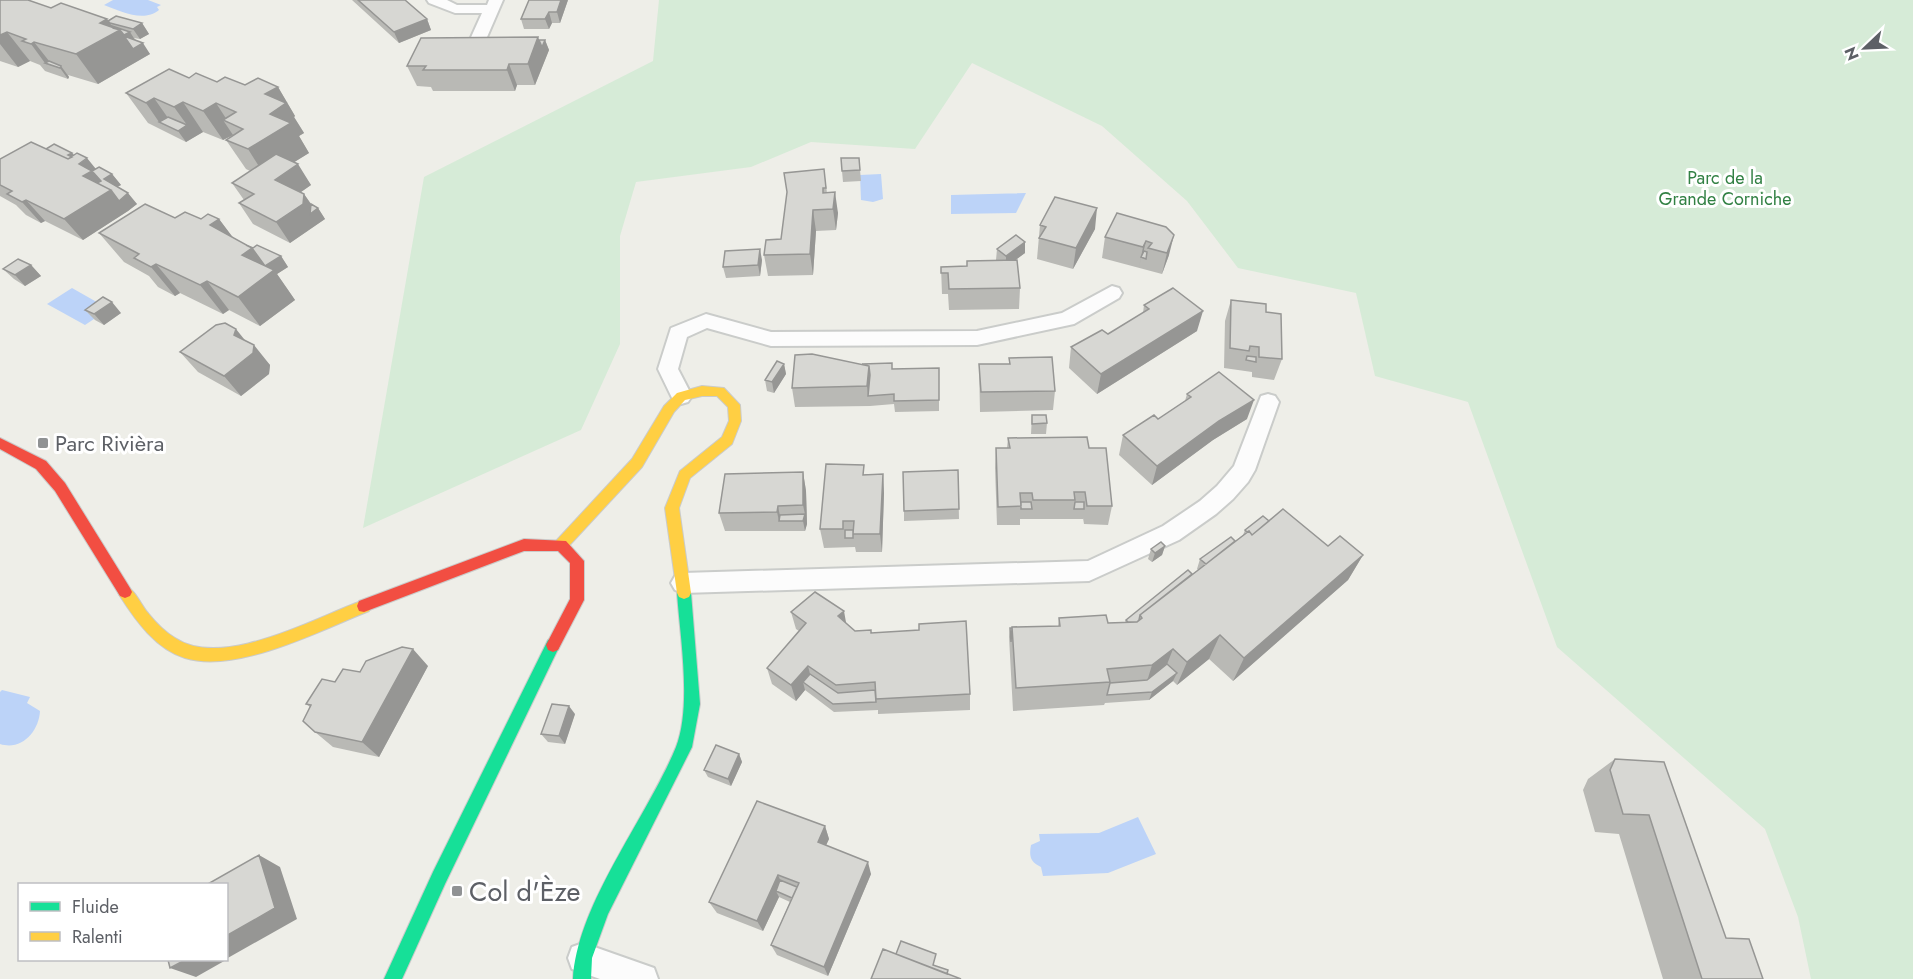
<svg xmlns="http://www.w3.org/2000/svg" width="1913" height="979" font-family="Jost,sans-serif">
<rect width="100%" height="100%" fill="#eeeee8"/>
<path fill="#d6ebd7" d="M659 0H1913V979H1811L1798 917 1765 829 1557 647 1468 402 1375 376 1356 293 1238 268 1187 201 1102 126 972 63 915 149 811 142 751 167 636 182 620 236V344L581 430 363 528 424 177 653 61Z"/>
<path fill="#bcd3f8" d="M113 0H148L161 5 157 7 159 10C143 23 121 11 104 5Z
M881 174 883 199 873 202 861 200 860 175Z
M1026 193 1016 213 951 214V195Z
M72 288 109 309 85 325 47 304Z
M2 690 30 697 27 703 40 711C39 731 22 751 0 744V692Z
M1138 817 1156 854 1108 873 1043 876 1041 867C1030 862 1029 856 1031 845L1040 841 1039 834 1099 833Z"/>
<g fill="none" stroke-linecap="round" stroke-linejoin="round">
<defs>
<path id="lane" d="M427 0H447L457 5H487L489 0H503L484 44 476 49 468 44 482 13H455L429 3Z
M1112 286 1119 288 1122 293 1119 298 1074 324 977 345 771 346 707 328 687 337 678 369 692 396 688 402 681 404 674 402 658 369 671 328 706 314 771 332 977 331 1062 313Z
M1268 394 1275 396 1279 402 1255 470 1248 482 1233 499 1216 514 1179 540 1089 581 683 593 675 590 671 583 675 576 683 573 1088 561 1163 526 1200 501 1217 486 1234 466 1261 396Z
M583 943 654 968 658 979H600L572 969 568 958 572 947Z"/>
<path id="fast" d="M684 587 689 589 691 593 700 704 692 747 608 914 592 958 591 979H573C577 904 647 818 676 747 692 706 680 637 677 593L679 589Z
M553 638 558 640 560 645 445 884 402 979H384L433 872 548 640Z"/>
<path id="slow" d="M702 386 724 388 740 405 741 421 732 444 690 478 679 508 691 593 689 597 684 599 679 597 677 593 665 508 680 471 722 437 729 421 728 407 717 396H702L685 400 674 412 642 467 566 549 561 551 556 549 554 545 556 541 632 459 664 406 677 393Z
M125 586C135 589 141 605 148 613 156 623 165 632 175 638 223 670 316 617 364 600L369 601 371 606 369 611C321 630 237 674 185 658 156 649 136 621 120 596L118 592 120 588Z"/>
<path id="jam" d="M0 438 46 461 65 483 130 588 132 592 130 596 125 598 120 596 55 491 36 469 0 449Z
M524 539 566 541 584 561V600L558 650 553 652 548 650 546 645 570 599V563L558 551H524L364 612 359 611 357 606 359 601Z"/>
</defs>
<use href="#lane" stroke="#caccca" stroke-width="4"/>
<use href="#fast" stroke="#cacbca" stroke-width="2"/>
<use href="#slow" stroke="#cacbca" stroke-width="2"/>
<use href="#jam" stroke="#cacbca" stroke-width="2"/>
<use href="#lane" fill="#fcfcfc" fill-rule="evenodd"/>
<use href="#fast" fill="#16e098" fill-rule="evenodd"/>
<use href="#slow" fill="#ffcf43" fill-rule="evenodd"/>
<use href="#jam" fill="#f24e42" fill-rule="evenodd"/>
</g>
<path fill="#b9b9b5" d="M0 0 107 19 108 21 142 23 149 34 140 39 134 38 150 54 98 84 68 75 69 77 68 79 45 71 40 65 30 61 18 67 0 61Z
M352 0H405L427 19 431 30 399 43Z
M568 0 560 23H552L549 29H524L521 19Z
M539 40H545L549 50 535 85H517L515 91H433L431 87 417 86 407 66Z
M217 82 245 85 278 87 295 116 294 117 304 133 299 136 309 153 294 162 311 185 301 192 304 194 311 204 318 208 325 219 290 243 253 224 239 203 244 200 232 183 250 171 246 169 226 140 233 135 223 140 203 132 186 142 148 123 126 93Z
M46 149 72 153 74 155 96 169 112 174 121 185 117 187 137 204 128 211 83 240 45 221 41 223 26 215 16 205 0 196V159Z
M859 158 861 181 843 182 842 171Z
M824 169 827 193 838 213 836 230 816 231 813 275 768 276 764 255 781 239Z
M1117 213 1169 255 1162 274 1102 258 1105 237Z
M173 217 201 219H219L232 237 253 248 281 256 288 267 277 274 295 300 260 326 229 310 223 314 180 293 175 296 158 287 149 276 124 262 99 233Z
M1040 225 1095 229 1073 269 1037 259Z
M1025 242V253L1015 260 1020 288 1019 309 949 310 948 294H942L941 267 967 266 997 260H996L997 249Z
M762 260 760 276 726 278 723 267Z
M31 265 41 276 25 286 14 279 3 269Z
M1231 300 1266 312 1282 359 1274 380 1252 377V372L1224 368 1225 321Z
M1144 305 1197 331 1097 394 1069 368 1071 347 1108 334 1143 313Z
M85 310 121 313 104 325 95 320Z
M245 340 270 365 269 374 241 396 198 372 180 352Z
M1009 358 1055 391 1053 410 980 412 979 364H1009Z
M784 364 786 374 774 393 767 391 765 380Z
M862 364 892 369 939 368V411L895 412 894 404 870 406 795 407 792 388Z
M1187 394 1247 419 1213 440 1152 485 1119 455 1123 435 1158 419 1185 401Z
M1032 415 1047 423 1046 434H1031Z
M1008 438 1089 448 1112 506 1108 525 1084 524 1083 518V519H1020V525H997L995 468 996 448H1007Z
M958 470 959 519 904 521V511Z
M803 472 806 491 807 524 805 531H725L719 513Z
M865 474H883L884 493 882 552H856L855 547 824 548 820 529Z
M1269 521 1328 546 1363 555 1348 580 1233 681 1209 659 1177 685 1173 681 1149 700 1105 703 1104 705 1013 711 1009 637 1010 628 1058 626 1059 618 1108 623 1125 622 1126 620 1198 570 1197 569 1200 559 1235 541 1243 535 1245 530Z
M1165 546 1162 555 1152 562 1148 559 1151 549Z
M791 612 846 623 855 631 871 633 970 694V710L878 714V710L834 712 805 690 796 701 772 684 767 668 799 631 796 629Z
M428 666 379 757 333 747 315 732 310 707 306 704 335 682Z
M575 714 565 744 548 742 541 734Z
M739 754 742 762 731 786 708 777 704 770Z
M1615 759 1726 938 1763 979H1663L1619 834 1595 832 1583 790 1588 779Z
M825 826 829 839 826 845 871 874 828 976 777 955 771 945 790 902 779 897 763 931 717 913 709 902Z"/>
<path fill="#969694" d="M561 0H568L560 23 557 12Z
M549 12 552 23 549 29 545 19Z
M107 19 116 32 120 30 130 32 137 43H143L150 54 98 84 76 54 100 23Z
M427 19 431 30 399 43 394 32Z
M142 23 149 34 140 39 133 29Z
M7 32 30 61 18 67 0 44V35Z
M538 37 542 47 545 40 549 50 535 85 528 64Z
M34 42 53 66 45 63 53 74 31 44Z
M509 64 517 85 515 91 507 70Z
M61 66 69 77 68 79 60 68Z
M278 87 295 116 294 117 304 133 299 136 309 153 267 179 248 149 270 114 265 94Z
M154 98 175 128 159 122 146 103Z
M183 102 203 132 186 142 178 131 187 125 174 107Z
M216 103 229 123 223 120 233 135 223 140 203 111Z
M72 153 81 163 87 158 104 179 112 174 121 185 111 190 128 211 83 240 64 219 91 186 68 155Z
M298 164 311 185 288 201 275 180Z
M835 192 838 213 836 230 833 209Z
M128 193 137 204 128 211 119 201Z
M304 194 315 210 318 208 325 219 290 243 276 222Z
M26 200 45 221 41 223 22 202Z
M1097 208 1095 229 1073 269 1076 248Z
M813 210 816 231 813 275 810 254Z
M219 219 241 248 210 225Z
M1174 235 1169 255 1162 274 1167 253Z
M1146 241 1142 258 1141 257 1139 268 1143 247Z
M1025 242V253L1006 267V256Z
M252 248 281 256 288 267 277 274 295 300 260 326 238 297 242 255Z
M760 249 762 260 760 276 758 265Z
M156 264 180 293 175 296 151 267Z
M31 265 41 276 25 286 15 275Z
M207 281 229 310 223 314 200 285Z
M112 302 121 313 104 325 94 314Z
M1203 311 1197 331 1097 394 1101 374Z
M236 329 252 349 234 335Z
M254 345 270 365 269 374 241 396 224 376Z
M784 364 786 374 774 393 772 382Z
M869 366 871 386 868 396 867 386Z
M1254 400 1247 419 1213 440 1152 485 1157 466 1219 421Z
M803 472 806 491 807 524 803 505Z
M883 474 884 493 882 552 880 534Z
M778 506 781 521H779L777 512Z
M805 514 807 524 805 531 803 521Z
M1165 546 1162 555 1152 562 1155 553Z
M1363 555 1348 580 1233 681 1244 658Z
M844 611 847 628 838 616Z
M1220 635 1209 659 1177 685 1187 662Z
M413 649 428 666 379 757 362 742Z
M1173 649 1164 672 1145 688 1152 665Z
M808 666 812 682H803L805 690 796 701 791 685Z
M1177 673 1173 681 1149 700 1152 692Z
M569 706 575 714 565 744 559 736Z
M739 754 742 762 731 786 728 779Z
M825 826 829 839 822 854 818 842Z
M259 855 280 867 297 919 226 959V936Z
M868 862 871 874 828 976 824 967Z
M778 875 783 886 776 891 779 897 763 931 757 921Z
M185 960H226L196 977 170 968Z"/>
<path fill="#d7d7d3" stroke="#969694" stroke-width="1.5" d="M0 0H28L51 8 61 3 107 19 100 23 120 30 76 54 34 42 31 44 22 41 26 39 7 32 0 35Z
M358 0H405L427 19 394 32Z
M529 0H561L557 12H549L545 19H521Z
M116 16 142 23 133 29 110 23 108 21Z
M112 26 130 32 124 35 120 30 113 28Z
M124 36 143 43 133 49Z
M538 37 528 64H509L507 70H423L426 66H407L421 38Z
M539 40H545L542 47Z
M49 61 61 66 60 68 45 63Z
M169 69 189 78 196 73 217 82 225 77 245 85 258 78 278 87 265 94 286 103 270 114 291 123 248 149 226 140 243 129 223 120 236 112 216 103 203 111 183 102 174 107 154 98 146 103 126 93Z
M168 117 187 125 178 131 159 122Z
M31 142 68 159 77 153 87 158 79 164 92 171 83 176 111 190 64 219 26 200 22 202 7 194 12 191 0 185V159Z
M54 144 72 153 68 155 72 157 68 159 46 149Z
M276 154 298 164 275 180 304 194 303 204 276 222 239 203 254 194 232 183Z
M841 158H859L860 170 842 171Z
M99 167 112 174 104 179 128 193 119 201 111 190 97 183 101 181 92 171Z
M824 169 826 188H823V193L835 192 833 209 813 210 810 254 764 255 766 240 781 239 787 192 784 173Z
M1055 197 1097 208 1076 248 1039 238 1046 227 1040 225Z
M145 204 175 218 185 212 201 219 208 214 219 219 210 225 252 248 242 255 274 270 238 297 207 281 200 285 156 264 151 267 134 258 139 254 99 233Z
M311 204 318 208 310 214Z
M1117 213 1166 227 1174 235 1167 253 1148 248 1152 243 1146 241 1143 247 1105 237Z
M1016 235 1025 242 1006 256 997 249Z
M246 245 253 248 257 245 281 256 265 266 252 248Z
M760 249 758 265 723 267 725 251Z
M1144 251 1147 252 1146 259 1141 257Z
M18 259 31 265 15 275 3 269Z
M1017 260 1020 288 949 289 948 273H941V267L967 266V261Z
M1173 288 1203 311 1101 374 1071 347 1102 330 1108 334 1149 309 1144 305Z
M103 297 112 302 94 314 85 310Z
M1231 300 1266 304V312L1281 314 1282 359 1259 357V347L1250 346 1249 351 1230 348Z
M225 323 236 329 234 335 254 345 253 353 224 376 180 352 216 325Z
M812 354 869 366 867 386 792 388 795 355Z
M1247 356 1256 357V362L1246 360Z
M1052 357 1055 391 981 392 979 364H1010L1009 358Z
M777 361 784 364 772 382 765 380Z
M892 363V369L939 368V400L894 401V394L868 396 870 375 869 366 862 364Z
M1219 372 1254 400 1219 421 1157 466 1123 435 1154 415 1158 419 1191 397 1187 394Z
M1032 415H1046L1047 423 1032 424Z
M1087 437 1089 448H1106L1112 506H1087L1085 492H1074L1075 500H1033L1032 493H1020L1021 506 998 507 996 448H1010L1008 438Z
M826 464 864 465 863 475 883 474 880 534H853L854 521H843V529H820Z
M958 470 959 509 904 511 903 472Z
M803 472V505L778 506 777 512 719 513 725 474Z
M1021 502H1031L1032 509H1021Z
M1075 502H1084V509H1074Z
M1283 509 1328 546 1340 536 1363 555 1244 658 1220 635 1187 662 1173 649 1152 665 1107 669 1110 682 1016 688 1012 627 1060 626 1059 618 1106 615 1108 623 1137 622 1142 618 1140 615 1219 554 1249 531 1252 535Z
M805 514 803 521H779L780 515Z
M1263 516 1269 521 1252 535 1249 531 1247 532 1245 530Z
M845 530H853V538H845Z
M1231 537 1235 541 1206 564 1200 559Z
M1161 542 1165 546 1155 553 1151 549Z
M1188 570 1192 574 1140 615 1139 620 1137 622H1128L1126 620Z
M815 592 844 611 838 616 855 631 871 630V633L919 630V624L966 621 970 694 876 699 875 682 836 685 808 666 791 685 767 668 806 623 791 612Z
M1010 628H1012L1011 642Z
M402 647 413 649 362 742 315 732 303 721 311 705 306 704 322 679 335 682 343 669 360 672 366 661Z
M1167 664 1177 673 1152 692 1107 695 1110 683 1147 680Z
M810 674 838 693 875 690 876 702 833 704 803 682Z
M552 704 569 706 559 736 541 734Z
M716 745 739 754 728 779 704 770Z
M1615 759 1664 762 1726 938 1749 939 1763 979H1702L1649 815 1623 814 1610 770Z
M757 801 825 826 818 842 868 862 824 967 771 945 799 883 778 875 757 921 709 902Z
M259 855 275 908 226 936V885H206Z
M780 880 797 887 792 898 776 891Z
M901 941 936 954 933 965 948 970 947 974 896 954Z
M883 949 961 979H871Z
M168 960H185L170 968Z"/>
<g fill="#909294" stroke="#fff" stroke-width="2">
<rect x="37" y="437" width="12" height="12" rx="3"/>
<rect x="451" y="885" width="12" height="12" rx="3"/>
</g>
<g text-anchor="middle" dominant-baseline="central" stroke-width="6" stroke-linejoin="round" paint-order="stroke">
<g font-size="18" fill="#328144" stroke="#fff">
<text x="1725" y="178">Parc de la<tspan x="1725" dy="21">Grande Corniche</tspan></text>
</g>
<g font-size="22" fill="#5d6066" stroke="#fff" text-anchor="start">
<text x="55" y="443">Parc Rivièra</text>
</g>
<g font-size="27" fill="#5d6066" stroke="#fff" text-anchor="start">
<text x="469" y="891">Col d'Èze</text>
</g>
</g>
<rect x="18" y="883" width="210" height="78" fill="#ffffff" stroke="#bebfc2" stroke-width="1.5"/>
<rect x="30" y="902" width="30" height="9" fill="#16e098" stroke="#bebfc2" stroke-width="1.5"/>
<text x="72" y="913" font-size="18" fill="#5d6066">Fluide</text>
<rect x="30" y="932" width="30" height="9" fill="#ffcf43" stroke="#bebfc2" stroke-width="1.5"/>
<text x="72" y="943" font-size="18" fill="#5d6066">Ralenti</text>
<g transform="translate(1865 48) rotate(247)" stroke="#ffffff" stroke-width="4.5" paint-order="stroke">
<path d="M0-4.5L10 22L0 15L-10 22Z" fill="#5d6066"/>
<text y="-9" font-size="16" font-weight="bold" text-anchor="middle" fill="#5d6066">N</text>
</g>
</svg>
